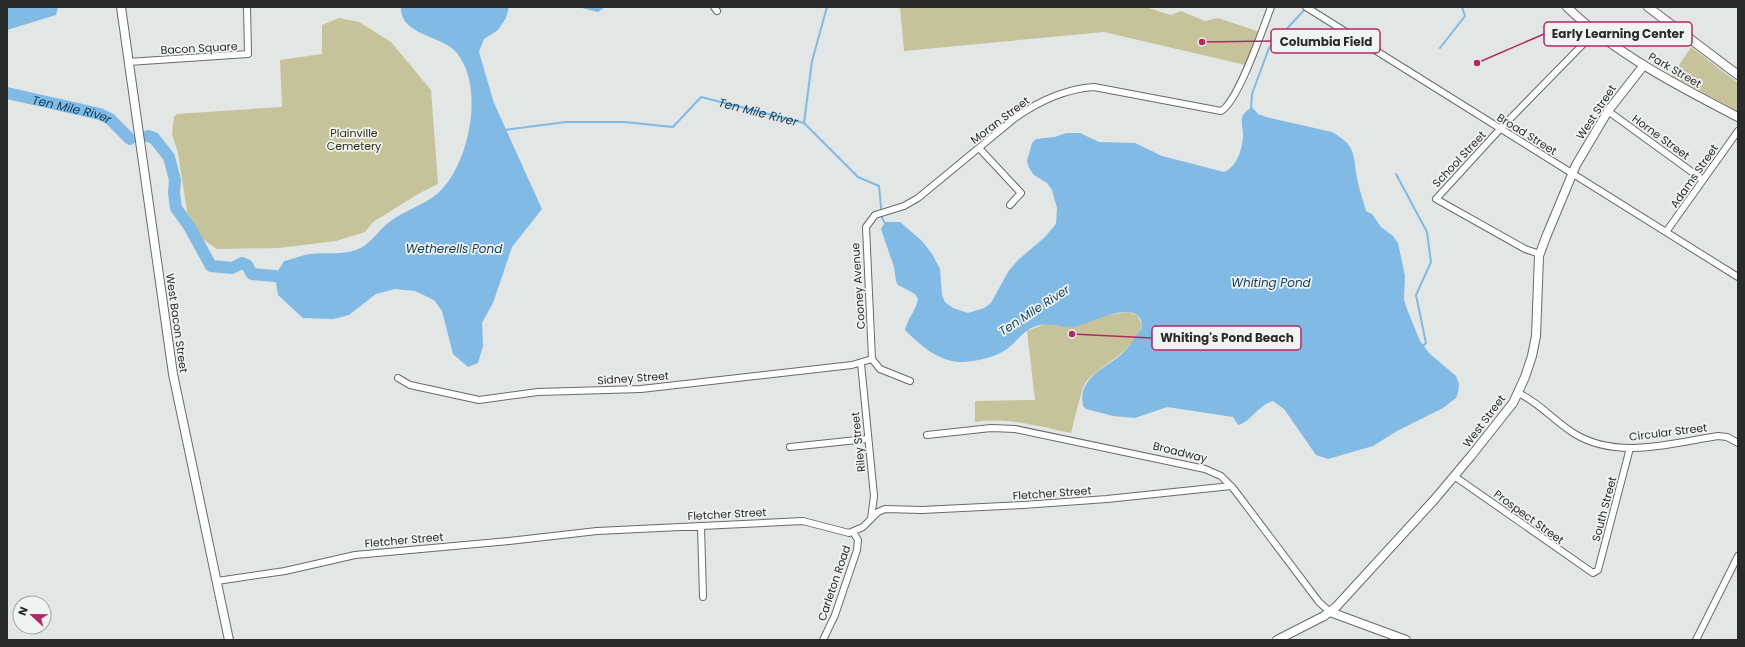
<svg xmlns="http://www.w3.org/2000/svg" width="1745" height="647" font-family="Poppins,sans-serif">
<rect width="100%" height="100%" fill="#e2e6e4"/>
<path fill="#c6c39a" d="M900 7H1145L1171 15 1181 11 1205 21 1218 18 1260 32 1256 59 1250 66 1104 32 904 51Z
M339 18 359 22 391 42 431 90 438 184 418 194 373 222 365 232 336 241 279 248 217 249 198 236 187 212 178 153 172 134 174 117 177 114 282 107 280 60 322 54V25Z
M1691 47 1738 83V112L1672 76Z
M1128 312 1137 315 1142 325C1133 353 1104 362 1086 382 1081 389 1074 423 1071 433 1037 426 1009 417 975 422V401L1035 400 1027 331 1045 324 1072 327 1101 316Z"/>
<path fill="#80bae5" d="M7 7H58L56 15 7 30Z
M401 7H509L506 18 498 30 484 39 479 52 494 103 542 209 512 247 493 303 482 323 483 346 478 363 468 367 453 354 442 311 434 300 415 291 395 289 376 294 349 315 333 319 303 318 278 295 275 276 284 261C293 259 302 255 310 254 325 252 342 255 356 250 369 246 377 232 388 223 403 211 422 206 437 194 469 167 486 86 456 52 443 36 399 35 401 7Z
M578 7H605L598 12Z
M1252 107 1258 114 1266 117 1332 132C1356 146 1353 153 1357 178 1359 189 1363 200 1366 211L1372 214 1381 227 1393 236 1398 243 1405 276 1404 300 1407 309 1420 341 1429 353 1456 376 1459 384 1458 393 1456 398 1443 408 1397 431 1373 446 1328 459 1316 455 1284 409 1273 401C1258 405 1251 422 1238 425L1233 417 1167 407 1135 418 1113 416 1086 409 1083 406C1078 381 1099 371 1117 358 1125 352 1131 344 1137 335 1139 332 1142 329 1142 325 1139 295 1086 326 1072 327 1059 327 1048 322 1036 326 1024 330 1017 341 1007 349 996 357 975 362 961 362 939 362 920 345 905 330 908 318 916 310 918 299L915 294 898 285 896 281 894 267 881 229 885 222H900L922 241 932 254 940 269 942 295 945 302 953 308 968 313 984 308 991 303 1008 272 1018 260 1044 238 1056 224 1057 208 1052 190 1047 183 1034 175 1029 168 1027 161 1032 143 1036 139 1055 137 1066 133H1080L1099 142 1135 143 1162 156 1224 172C1237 167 1243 148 1243 134 1243 129 1241 123 1242 118 1243 113 1248 110 1252 107Z"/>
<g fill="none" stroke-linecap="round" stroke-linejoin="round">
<g stroke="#80bae5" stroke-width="2">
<path d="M1440 48 1465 16 1462 7"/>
<path d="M1251 110 1252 94 1269 48 1306 8"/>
<path d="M804 123 812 61 827 7"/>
<path id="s1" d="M504 130 566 122H624L673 127 701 97 804 123 858 177 879 186 882 218 885 223"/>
<path d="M1396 174 1427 232 1431 262 1416 295 1426 343 1423 346"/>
</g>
<g stroke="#80bae5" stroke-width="12">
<path id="s2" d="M7 93 100 114 110 119 130 139"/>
<path d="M148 136 154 138 169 157 175 180 174 193 176 208 189 226 211 266 232 268 242 263 247 265 252 274 275 276 291 280"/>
</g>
<defs>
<path id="street" d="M714 7 717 11
M1306 7 1738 277
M128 62 248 54 247 7
M1608 111 1703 180
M979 148 1021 193 1010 205
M1666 232 1738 131
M1540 254 1525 249 1436 199 1501 128 1596 31
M861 363 874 496 871 519
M398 378 410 385 479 400 538 392 641 389 852 365 872 359
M910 381 880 369 872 359 866 227 875 215 904 206 918 198 1015 118C1039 101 1065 89 1094 87L1221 111C1238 102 1263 28 1271 7
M1518 393C1539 402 1555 422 1575 434 1618 460 1672 443 1718 436L1727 437 1738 443
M927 435 991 428 1015 429 1205 469 1221 476 1233 488 1319 602 1330 612
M790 447 867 439
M1454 476 1593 573 1598 570 1630 448
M701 526 703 597
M217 581 285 571 355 555 509 541 597 531 803 521 849 533 863 527 878 512 885 509 922 510 1023 505 1107 499 1231 486
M823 640 835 615 857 550 858 540 853 532
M1696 640 1738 556"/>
<path id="secondary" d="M121 7 173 374 229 640
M1567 7C1614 53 1680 87 1738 117
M1648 7 1738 75
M1330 612 1406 640
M1277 640 1324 616 1336 607 1434 500 1471 456 1513 403 1525 377 1532 356 1536 336 1539 256 1546 237 1576 165 1608 111 1644 65"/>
</defs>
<use href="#street" stroke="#686b6a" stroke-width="8"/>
<use href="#secondary" stroke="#686b6a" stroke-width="10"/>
<use href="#street" stroke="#fff" stroke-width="6"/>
<use href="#secondary" stroke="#fff" stroke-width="8"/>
</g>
<g text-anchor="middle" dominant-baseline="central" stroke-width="3.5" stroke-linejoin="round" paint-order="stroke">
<g font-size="11" fill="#292b2a" stroke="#eff3f1">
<text transform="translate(199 48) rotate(-3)">Bacon Square</text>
<text transform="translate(1675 70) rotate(30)">Park Street</text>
<text transform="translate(1596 112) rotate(-57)">West Street</text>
<text transform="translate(1000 120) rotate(-37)">Moran Street</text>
<text transform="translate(1527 134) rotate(32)">Broad Street</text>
<text transform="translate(1661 137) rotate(36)">Horne Street</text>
<text transform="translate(1459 159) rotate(-47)">School Street</text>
<text transform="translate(1694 176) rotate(-55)">Adams Street</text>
<text transform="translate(858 286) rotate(-94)">Cooney Avenue</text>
<text transform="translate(177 323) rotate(82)">West Bacon Street</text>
<text transform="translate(633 378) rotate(-4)">Sidney Street</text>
<text transform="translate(1484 421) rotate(-53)">West Street</text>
<text transform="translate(1668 432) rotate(-7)">Circular Street</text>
<text transform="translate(858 442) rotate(-96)">Riley Street</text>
<text transform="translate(1180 452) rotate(14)">Broadway</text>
<text transform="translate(1052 493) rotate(-4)">Fletcher Street</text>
<text transform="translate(1604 509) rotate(-75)">South Street</text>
<text transform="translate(727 514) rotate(-3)">Fletcher Street</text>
<text transform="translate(1529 517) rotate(36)">Prospect Street</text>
<text transform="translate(404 540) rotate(-5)">Fletcher Street</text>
<text transform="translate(834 583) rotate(-71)">Carleton Road</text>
</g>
<g font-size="11" fill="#343114" stroke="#eff3f1">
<text x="354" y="133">Plainville<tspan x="354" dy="13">Cemetery</tspan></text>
</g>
<g font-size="12" font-style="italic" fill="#103e5a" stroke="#eff3f1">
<text stroke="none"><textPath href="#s2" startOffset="67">Ten Mile River</textPath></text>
<text stroke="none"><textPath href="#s1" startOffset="270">Ten Mile River</textPath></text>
<text x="454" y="248">Wetherells Pond</text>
<text x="1271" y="282">Whiting Pond</text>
<text transform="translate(1034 310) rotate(-33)">Ten Mile River</text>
</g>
</g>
<path fill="none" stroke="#b42862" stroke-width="1.5" d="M1477 63L1544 34M1202 42L1271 41M1072 334L1152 338"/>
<g fill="#b42862" stroke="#eff3f1" stroke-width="1.5">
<circle cx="1477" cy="63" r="4"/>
<circle cx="1202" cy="42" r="4"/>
<circle cx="1072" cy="334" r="4"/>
</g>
<g fill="#eff3f1" stroke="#b42862" stroke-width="1.5">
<rect x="1544" y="22" width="148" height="24" rx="4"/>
<rect x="1271" y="29" width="109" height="24" rx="4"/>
<rect x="1152" y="326" width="149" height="24" rx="4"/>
</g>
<g font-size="12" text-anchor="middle" font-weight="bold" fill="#292b2a">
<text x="1618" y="38">Early Learning Center</text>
<text x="1326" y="46">Columbia Field</text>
<text x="1227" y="342">Whiting's Pond Beach</text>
</g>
<rect width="1745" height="647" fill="none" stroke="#292b2a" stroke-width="16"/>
<g transform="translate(32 615) rotate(292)"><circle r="19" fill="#eff3f1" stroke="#a0a3a1"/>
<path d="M0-3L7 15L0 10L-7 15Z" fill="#b42862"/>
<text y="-6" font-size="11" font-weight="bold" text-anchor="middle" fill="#292b2a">N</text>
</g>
</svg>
